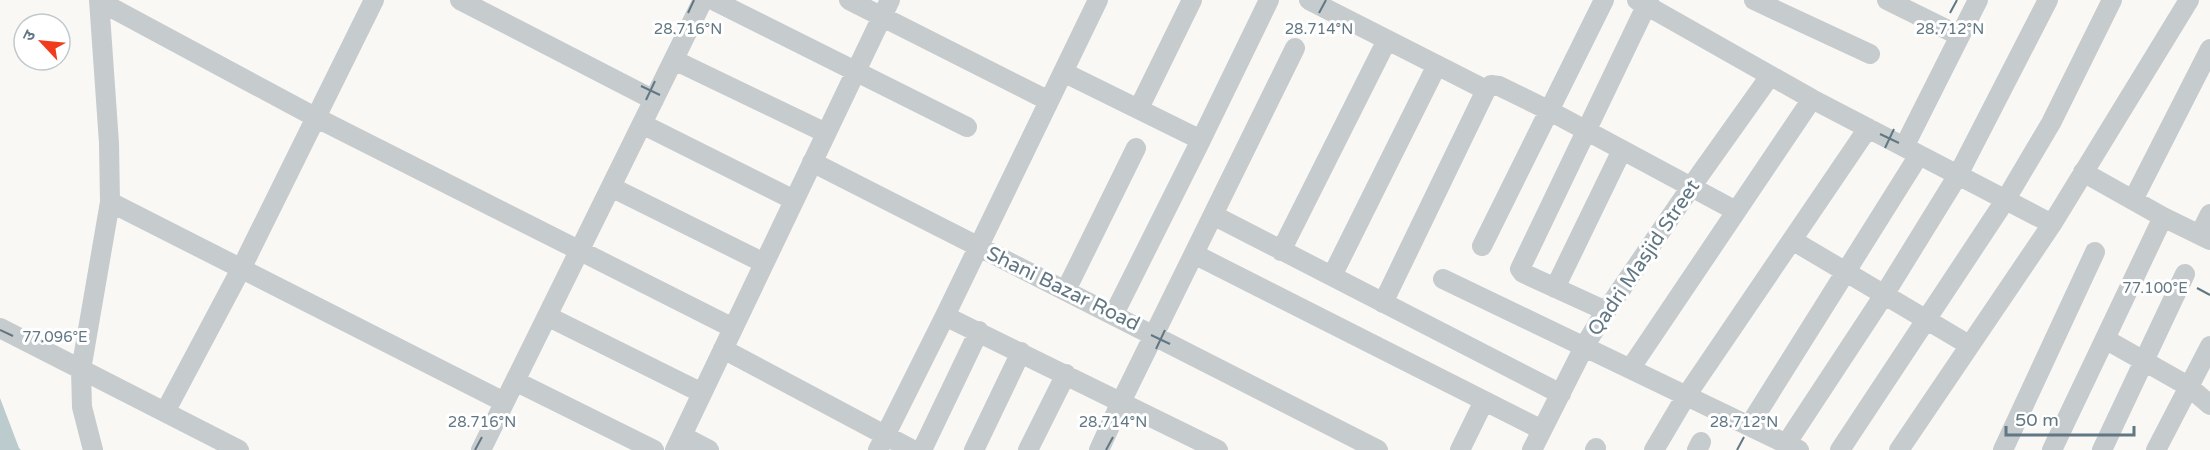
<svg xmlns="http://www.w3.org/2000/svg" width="2210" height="450" font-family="'Varela Round','Noto Sans Devanagari',sans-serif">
<rect width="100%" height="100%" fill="#f9f8f5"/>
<path fill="#bccbce" d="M0 398 19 448 21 450H0Z"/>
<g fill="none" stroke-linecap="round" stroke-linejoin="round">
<path stroke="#c6cbce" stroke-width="20" d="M460 0 654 100
M713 0 967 127
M849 0 1049 101
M1309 0 1486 90
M1637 0 1812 99 2052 224
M1754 0 1870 54
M1887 0 1960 36
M99 1 315 117 733 328
M674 60 826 133
M1063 72 1201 140 1114 314
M1139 108 1192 0
M642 124 794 200
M1201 140 1269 0
M1904 147 1978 0
M812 162 1378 450
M2083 172 2163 217 2210 240
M611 187 764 263
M2133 200 2210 49
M110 202 504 402
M1213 215 1561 394
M2200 234 2210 214
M1792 240 1969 345
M1482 246 1604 0
M1281 251 1387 40
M1194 254 1542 430
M1332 276 1437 65
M1443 279 1799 450
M1555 288 1622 150
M1066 290 1136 148
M1383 303 1486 90 1491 85 1499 86 1548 110 1736 211
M1606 311 1523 273 1520 269 1649 0
M547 316 702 393
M945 316 1218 450
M0 328 239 450
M2105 339 2188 386 2210 405
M723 349 913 450
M1630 369 1812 99
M515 381 654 450
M165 412 241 269 374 0
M1749 426 1919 155
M682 436 709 450
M1786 444 1884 295 1958 175 2048 0
M93 450 82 407 81 370 110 202 109 143 99 0
M481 450 703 0
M675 450 890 0
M878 450 945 316 1098 0
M922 450 979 331
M974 450 1021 352
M1028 450 1066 374
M1099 450 1121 402 1295 48
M1460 450 1484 401
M1532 450 1584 347 1602 317 1691 187 1770 76
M1595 450 1596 448
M1654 450 1686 396 1868 128
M1697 450 1701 442
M1840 450 2006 199 2051 123 2112 0
M1899 450 2052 224 2189 0
M2003 450 2095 252
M2052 450 2163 217
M2102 450 2185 274
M2156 450 2210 346"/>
</g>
<path fill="none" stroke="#617783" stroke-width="2" d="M688 13 694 0M1319 13 1326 0M1950 13 1957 0M641 86 660 95M646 100 655 81M1880 134 1899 143M1885 148 1894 129M2197 288 2210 295M0 330 13 336M1151 335 1170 344M1156 349 1165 330M475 450 482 437M1106 450 1113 437M1737 450 1744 437"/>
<g text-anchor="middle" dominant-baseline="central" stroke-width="6" stroke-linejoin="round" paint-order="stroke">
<g font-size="20" fill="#617783" stroke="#fff">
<text transform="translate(1644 258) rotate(-56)">Qadri Masjid Street</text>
<text transform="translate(1063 289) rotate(26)">Shani Bazar Road</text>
</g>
</g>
<g font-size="15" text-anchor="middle" fill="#617783" stroke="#fff" stroke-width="6" stroke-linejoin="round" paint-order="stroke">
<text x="688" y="34">28.716°N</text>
<text x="1319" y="34">28.714°N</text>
<text x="1950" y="34">28.712°N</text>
<text x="2155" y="293">77.100°E</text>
<text x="55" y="342">77.096°E</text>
<text x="482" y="427">28.716°N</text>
<text x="1113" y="427">28.714°N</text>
<text x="1744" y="427">28.712°N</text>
</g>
<g transform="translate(42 42) rotate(296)"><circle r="28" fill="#ffffff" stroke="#c0c9cd" stroke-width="1.5"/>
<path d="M0-4.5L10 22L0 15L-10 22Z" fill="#f13b1d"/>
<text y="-9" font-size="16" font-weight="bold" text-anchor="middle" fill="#617783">उ</text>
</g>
<path d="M2006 426v9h128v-9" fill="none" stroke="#617783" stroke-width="3"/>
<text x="2015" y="426" font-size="18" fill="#617783" stroke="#ffffff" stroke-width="4.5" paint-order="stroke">50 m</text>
</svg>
